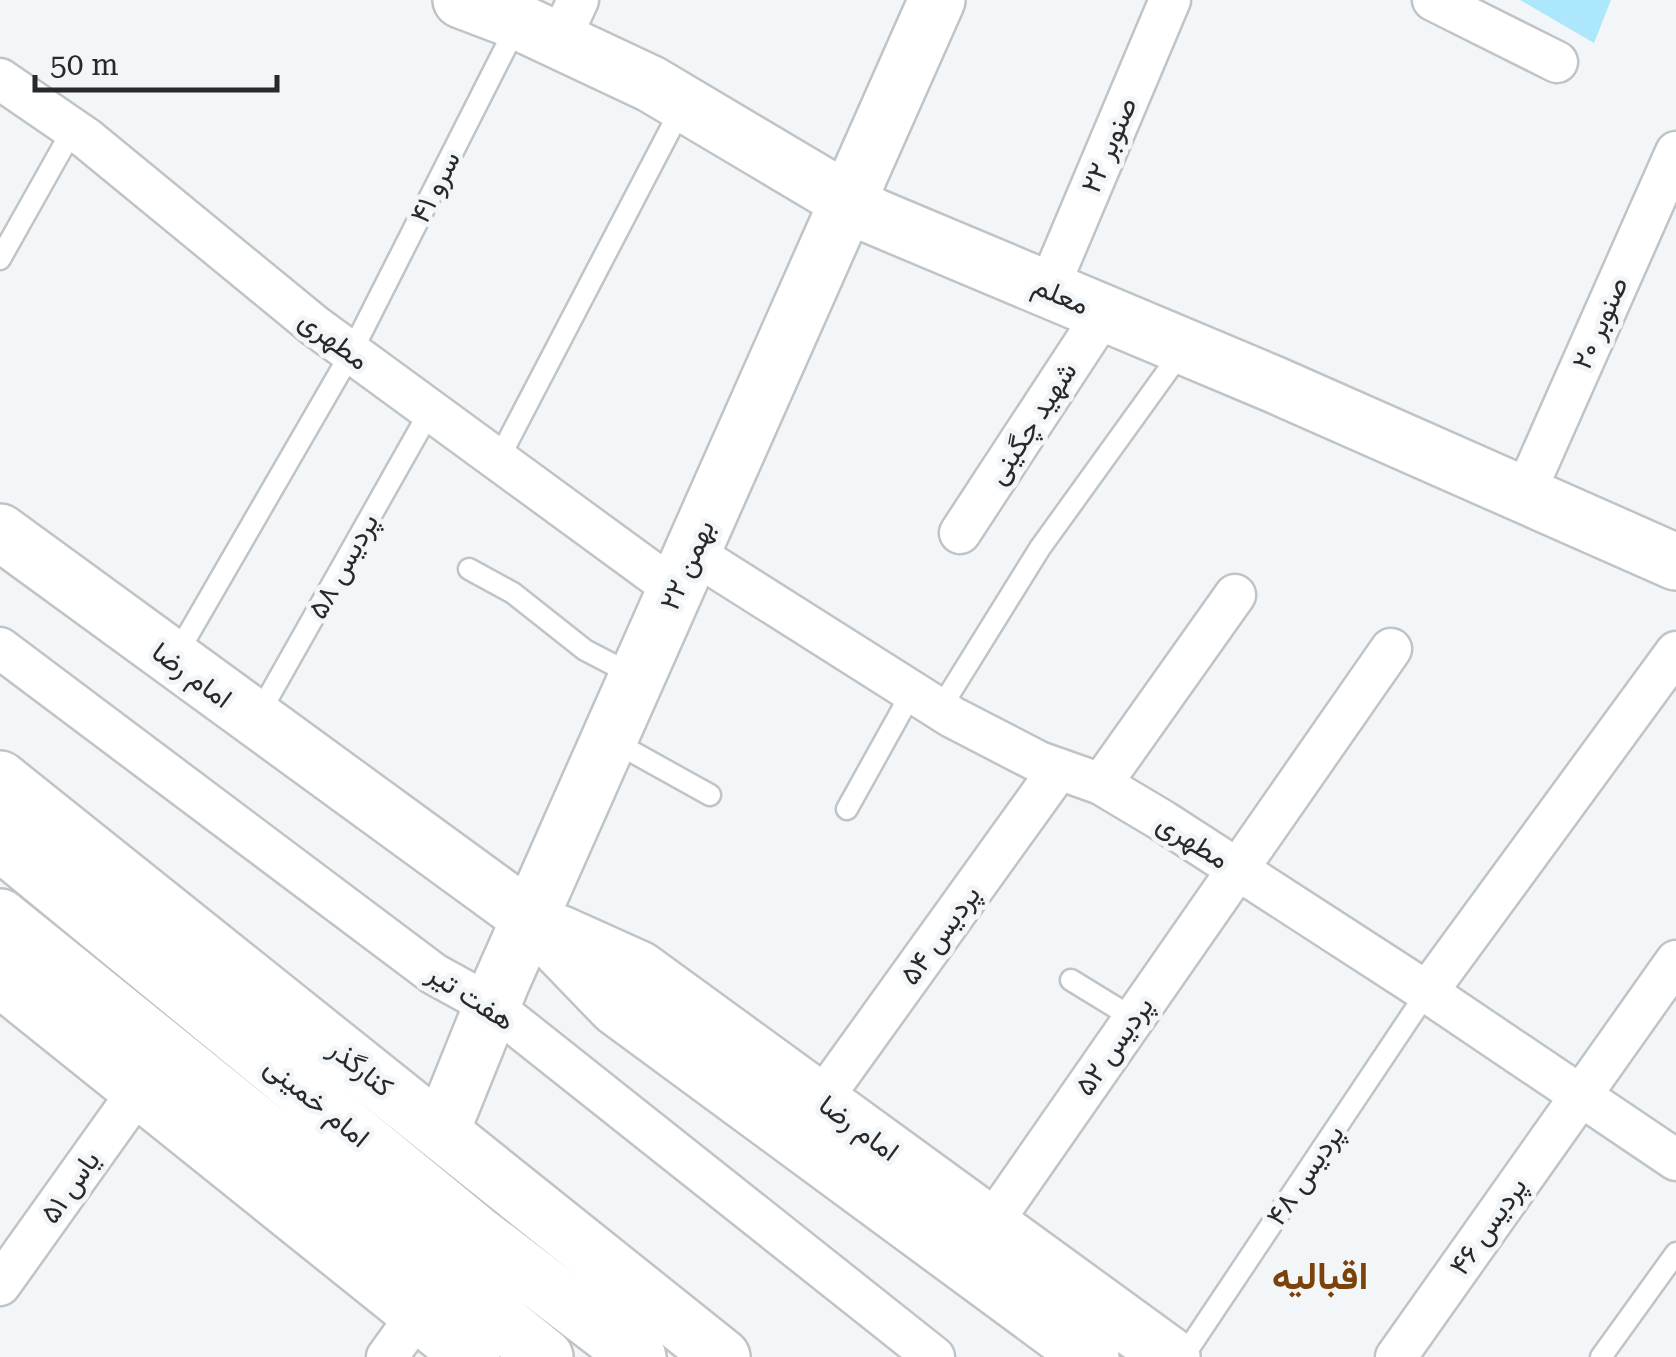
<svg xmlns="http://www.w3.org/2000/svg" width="1676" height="1357" font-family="'Roboto Serif',Vazirmatn,serif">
<rect width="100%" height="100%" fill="#f2f6f8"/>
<path fill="#ace7fb" d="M1520 0H1611L1594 43Z"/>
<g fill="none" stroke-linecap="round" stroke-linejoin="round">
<defs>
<path id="lane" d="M0 259 73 129
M498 460 682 107
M469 569 513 593 585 650 635 676
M174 659 351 353 517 25
M940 709 1040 548 1182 351
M256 719 430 411
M611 740 710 795
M847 809 912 692
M1071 980 1133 1018
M1183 1357 1427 992
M1601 1357 1676 1253"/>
<path id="street" d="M1433 0 1557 62
M559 41 578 0
M0 79 86 138 315 326 676 590
M1048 289 1170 0
M1524 495 1676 152
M960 533 1104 313
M693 553 952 717 1039 762 1101 784 1163 821 1427 992 1676 1160
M0 648 434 974 492 1006 934 1357
M1101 784 1235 595
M1427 992 1676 652
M821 1100 1059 769
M991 1224 1391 649
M0 1285 139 1090
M387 1357 418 1314
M1396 1357 1676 961"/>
<path id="secondary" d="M461 0 519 22 651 84 873 216 1273 384 1676 562
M0 532 532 920 616 1007 1091 1357
M0 779 722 1357
M559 933 639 969 1172 1357
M0 978 472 1357
M441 1132 502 981 937 0"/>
<path id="highway" d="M0 842 476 1233 638 1357
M0 917 545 1357"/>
</defs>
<use href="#lane" stroke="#c0c4c6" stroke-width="25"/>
<use href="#street" stroke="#c0c4c6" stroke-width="45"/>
<use href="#secondary" stroke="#c0c4c6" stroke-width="60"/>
<use href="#highway" stroke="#c0c4c6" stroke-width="60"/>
<use href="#lane" stroke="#fff" stroke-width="20"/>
<use href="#street" stroke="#fff" stroke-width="40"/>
<use href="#secondary" stroke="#fff" stroke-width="55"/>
<use href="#highway" stroke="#fff" stroke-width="55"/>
</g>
<g text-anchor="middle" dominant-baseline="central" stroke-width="10" stroke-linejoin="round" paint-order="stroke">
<g font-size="28" fill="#28292a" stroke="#f2f6f8">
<text transform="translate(1109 145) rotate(-67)">صنوبر ۲۲</text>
<text transform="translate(435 187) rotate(-63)">سرو ۴۱</text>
<text transform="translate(1061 295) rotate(23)">معلم</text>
<text transform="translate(1600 323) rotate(-66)">صنوبر ۲۰</text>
<text transform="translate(334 340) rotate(37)">مطهری</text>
<text transform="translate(1032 423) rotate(-57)">شهید چگینی</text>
<text transform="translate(687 565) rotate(-66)">۲۲ بهمن</text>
<text transform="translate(343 566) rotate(-61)">پردیس ۵۸</text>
<text transform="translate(192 675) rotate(36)">امام رضا</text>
<text transform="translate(1193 841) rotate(32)">مطهری</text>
<text transform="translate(940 935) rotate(-54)">پردیس ۵۴</text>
<text transform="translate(471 997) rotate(33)">هفت تیر</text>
<text transform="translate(1114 1046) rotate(-55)">پردیس ۵۲</text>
<text transform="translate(361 1068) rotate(39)">کنارگذر</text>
<text transform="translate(317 1102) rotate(39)">امام خمینی</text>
<text transform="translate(859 1128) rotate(36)">امام رضا</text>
<text transform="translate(1305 1175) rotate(-56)">پردیس ۴۸</text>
<text transform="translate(70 1187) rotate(-55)">یاس ۵۱</text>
<text transform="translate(1488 1226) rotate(-55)">پردیس ۴۶</text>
</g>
<g font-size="38" font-weight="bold" fill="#7b430c" stroke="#f2f6f8">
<text x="1320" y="1276">اقبالیه</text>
</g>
</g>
<path d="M35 75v15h242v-15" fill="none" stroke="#28292a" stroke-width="5"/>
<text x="50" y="75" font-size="30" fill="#28292a" stroke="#f2f6f8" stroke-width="8" paint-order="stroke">50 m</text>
</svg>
